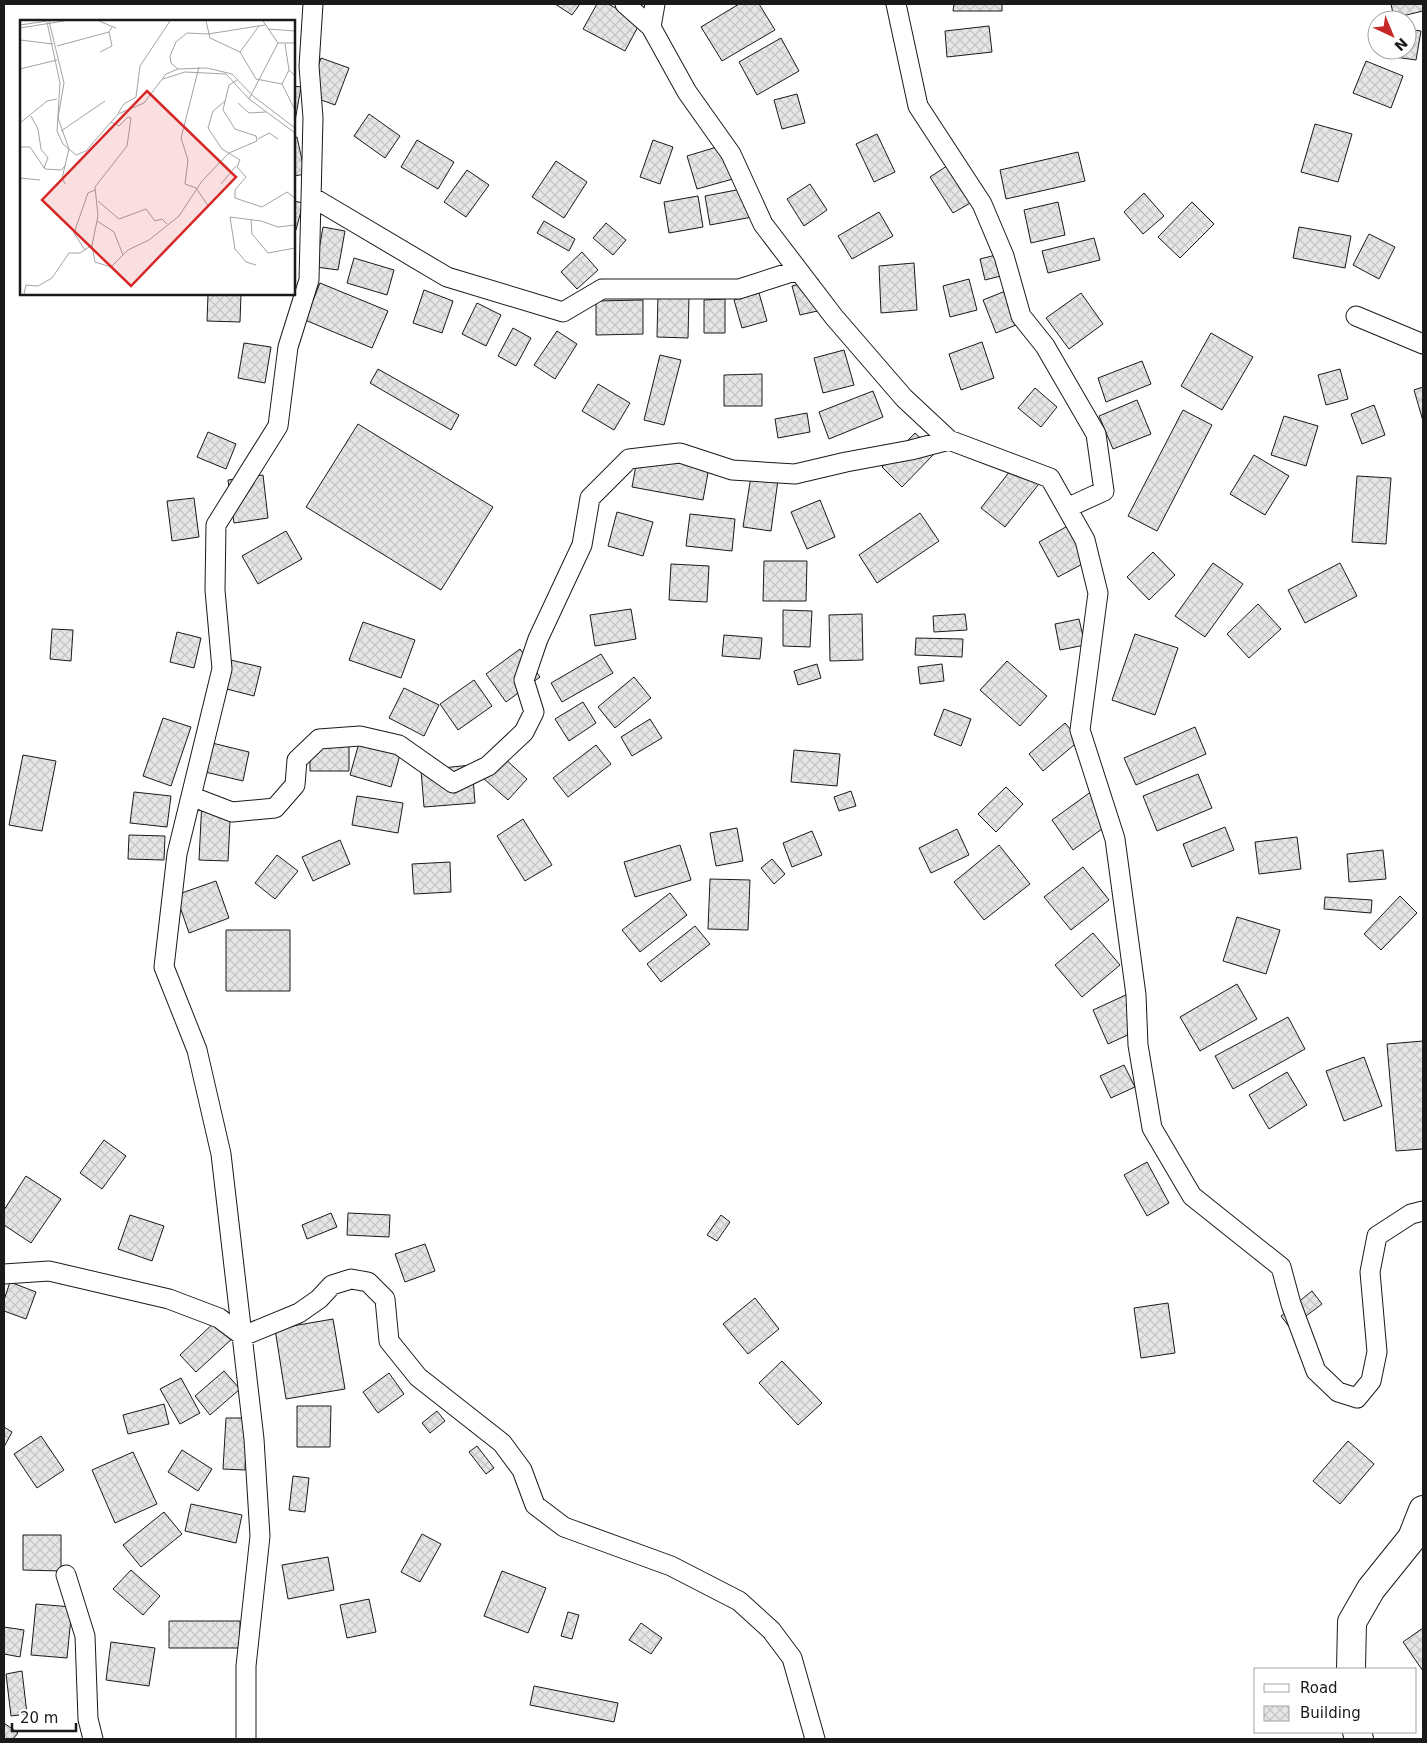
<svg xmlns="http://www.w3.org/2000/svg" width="1427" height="1743" font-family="'DejaVu Sans',sans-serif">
<defs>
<pattern id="building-cross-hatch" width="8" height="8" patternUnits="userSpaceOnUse" patternTransform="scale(1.25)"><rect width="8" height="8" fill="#e6e6e6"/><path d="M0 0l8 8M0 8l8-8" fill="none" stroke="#c5c5c5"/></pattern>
</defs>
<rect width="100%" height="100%" fill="#fff"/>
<path fill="url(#building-cross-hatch)" stroke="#1a1a1a" d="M555 4H580L572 15Z
M597 4H608L641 21 625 51 583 29Z
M739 4H759L775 30 722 61 701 27Z
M954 4H1002V11H953Z
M1391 4H1423V11L1394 18Z
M989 26 992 52 947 57 945 31Z
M1407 29 1421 31 1416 60 1388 56 1389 50H1407Z
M781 38 799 71 757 95 739 62Z
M321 58 349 68 335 105 308 95Z
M1366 61 1403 76 1391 108 1353 93Z
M294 86 301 87 295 121H294Z
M797 94 805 123 782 129 774 100Z
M369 114 400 136 385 158 354 136Z
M1315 124 1352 134 1338 182 1301 172Z
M877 134 895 172 874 182 856 144Z
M297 137 305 174 294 176V138Z
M417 140 454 162 438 189 401 167Z
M653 140 673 147 660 184 640 177Z
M730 143 740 177 697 189 687 156Z
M1078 152 1085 181 1006 199 1000 170Z
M956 160 979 198 953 213 930 177Z
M556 161 587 182 564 218 532 197Z
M467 170 489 185 466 217 444 202Z
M810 184 827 210 804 226 787 199Z
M747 188 752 217 710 225 705 196Z
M1144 193 1164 216 1143 234 1124 212Z
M698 196 703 227 669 233 664 202Z
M294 201 303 203 296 230 294 229Z
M1058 202 1065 235 1031 243 1024 210Z
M1192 202 1214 224 1180 258 1158 237Z
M879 212 893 236 852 259 838 236Z
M544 221 575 239 569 251 537 233Z
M606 223 626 240 613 255 593 238Z
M323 227 345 231 338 270 316 267Z
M1299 227 1351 236 1345 268 1293 258Z
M1369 234 1395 247 1379 279 1353 265Z
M1094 238 1100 260 1048 273 1042 251Z
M1012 251 1017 272 985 280 980 259Z
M582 252 598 270 577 289 561 272Z
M354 258 394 270 387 295 347 283Z
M914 263 917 310 881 313 879 266Z
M818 279 826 309 800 315 792 286Z
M969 279 977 310 950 317 943 286Z
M320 283 388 311 372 348 305 320Z
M1013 288 1026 321 996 333 983 300Z
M424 290 453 301 442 333 413 323Z
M759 293 767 321 742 328 734 300Z
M1081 293 1103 324 1069 349 1046 318Z
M208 294H241L240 322 207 321Z
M658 294 689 295 688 338 657 337Z
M725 299V333H704V300Z
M643 300V334L596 335V301Z
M477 303 501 315 486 346 462 334Z
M513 328 531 338 516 366 498 356Z
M557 331 577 344 555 379 534 365Z
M1211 333 1253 357 1222 410 1181 386Z
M982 342 994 378 961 390 949 354Z
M244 343 271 347 265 383 238 378Z
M844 350 854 385 823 393 814 358Z
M660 355 681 360 664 425 644 420Z
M1142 361 1151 384 1106 402 1098 378Z
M378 369 459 415 451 430 370 383Z
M1340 369 1348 399 1326 405 1318 375Z
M762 374V406H724V375Z
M598 384 630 403 614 430 582 411Z
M1423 387V421L1414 390Z
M1035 388 1057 407 1041 427 1018 408Z
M873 391 883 417 829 439 819 412Z
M1137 400 1151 434 1113 449 1099 416Z
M1374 405 1385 435 1362 444 1351 414Z
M1183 410 1212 425 1157 531 1128 516Z
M807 413 810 432 778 438 775 419Z
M1284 416 1318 426 1306 466 1271 455Z
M358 424 493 507 441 590 306 507Z
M208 432 236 444 226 469 197 457Z
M915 433 936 452 902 487 882 467Z
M639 449 710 462 703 500 632 487Z
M1254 455 1289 476 1265 515 1230 494Z
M1018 461 1042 480 1005 527 981 508Z
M263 475 268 518 234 523 228 480Z
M751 476 778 480 771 531 743 527Z
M1357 476 1391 478 1386 544 1352 542Z
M194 498 199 537 172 541 167 501Z
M820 500 835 537 807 549 791 512Z
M617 512 653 522 643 556 608 546Z
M920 513 939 541 877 583 859 555Z
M690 514 735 519 732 551 686 546Z
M1073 523 1092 559 1058 577 1039 542Z
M286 531 302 559 258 584 242 556Z
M1153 552 1175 575 1149 600 1127 577Z
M764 561H807L806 601H763Z
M1213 563 1243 584 1205 637 1175 616Z
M1340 563 1357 596 1305 623 1288 590Z
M671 564 709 566 707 602 669 600Z
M1258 604 1281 629 1249 658 1227 634Z
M631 609 636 639 595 646 590 615Z
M783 610 812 611 810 647 783 646Z
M862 614 863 660 830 661 829 615Z
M965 614 967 630 934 632 933 616Z
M1079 619 1085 645 1060 650 1055 624Z
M363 622 415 640 401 678 349 660Z
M52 629 73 630 71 661 50 659Z
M177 632 201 638 194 668 170 662Z
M1135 634 1178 648 1155 715 1112 700Z
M724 635 762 638 760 659 722 656Z
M916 638 963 639 962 657 915 655Z
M520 649 540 677 506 702 486 674Z
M601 654 613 673 562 702 551 683Z
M226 659 261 667 254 696 219 687Z
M1007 661 1047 696 1020 726 980 690Z
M817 664 821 678 798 685 794 671Z
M942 664 944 681 920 684 918 667Z
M634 677 651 698 615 728 598 707Z
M474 680 492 706 458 730 440 704Z
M404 688 439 705 424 736 389 718Z
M583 702 596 723 569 741 555 719Z
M944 709 971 719 961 746 934 735Z
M163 718 191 727 171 786 143 776Z
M650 719 662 738 632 756 621 737Z
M1065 723 1080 740 1043 771 1029 754Z
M1195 727 1206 754 1136 785 1124 758Z
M362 732 403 744 391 787 350 775Z
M310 738H349V771H310Z
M208 742 249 752 243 781 201 771Z
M596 745 611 764 568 797 553 778Z
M794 750 840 754 837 786 791 782Z
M23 755 56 761 42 831 9 825Z
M503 757 527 779 508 800 483 778Z
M472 765 475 803 424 807 421 770Z
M1198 774 1212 808 1157 831 1143 796Z
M1006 787 1023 804 996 832 978 814Z
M851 791 856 806 839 811 834 797Z
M1092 791 1113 821 1073 850 1052 820Z
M134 792 171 796 167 827 130 823Z
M357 796 403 803 398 833 352 825Z
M202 800 231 801 228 861 199 860Z
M523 819 552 865 525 881 497 836Z
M1225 827 1234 850 1192 867 1183 844Z
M737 828 743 861 716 866 710 833Z
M957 829 969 855 931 873 919 848Z
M812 831 822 855 792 867 783 843Z
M129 835 165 836 164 860 128 859Z
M1297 837 1301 869 1259 874 1255 842Z
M340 840 350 864 313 881 302 857Z
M680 845 691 880 635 897 624 862Z
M999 845 1030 884 984 920 954 882Z
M1383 850 1386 879 1349 882 1347 854Z
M277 855 298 871 275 899 255 883Z
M772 859 785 874 774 884 761 868Z
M450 862 451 892 414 894 412 864Z
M1083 867 1109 900 1071 930 1044 897Z
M710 879 750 880 748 930 708 929Z
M216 881 229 918 189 933 176 895Z
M670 893 687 915 640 952 622 930Z
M1400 896 1417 913 1381 950 1364 934Z
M1325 897 1372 900 1371 913 1324 909Z
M1237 917 1280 930 1266 974 1223 961Z
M695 926 710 944 661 982 647 964Z
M226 930H290V991H226Z
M1093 933 1120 965 1082 997 1055 965Z
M1237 984 1257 1019 1200 1051 1180 1017Z
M1128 994 1143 1028 1108 1044 1093 1010Z
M1288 1017 1305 1049 1233 1089 1215 1056Z
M1423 1041V1149L1396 1151 1387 1044Z
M1364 1057 1382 1106 1344 1121 1326 1071Z
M1124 1065 1135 1087 1111 1098 1100 1076Z
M1287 1072 1307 1105 1269 1129 1249 1095Z
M104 1140 126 1156 102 1189 80 1173Z
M1147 1162 1169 1203 1147 1216 1124 1175Z
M26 1176 61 1199 31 1243 4 1225V1210Z
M331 1213 337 1227 307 1239 302 1225Z
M348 1213 390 1215 389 1237 347 1235Z
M130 1215 164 1226 152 1261 118 1249Z
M721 1215 730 1222 717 1241 707 1235Z
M425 1244 435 1271 405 1282 395 1254Z
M10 1282 36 1292 26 1319 4 1311V1300Z
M1312 1291 1322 1304 1290 1328 1281 1316Z
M755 1298 779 1329 748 1354 723 1324Z
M1168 1303 1175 1353 1141 1358 1134 1308Z
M219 1318 235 1336 196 1372 180 1355Z
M333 1319 345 1389 286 1399 275 1329Z
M782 1361 822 1403 798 1425 759 1383Z
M224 1371 240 1389 210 1415 195 1396Z
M389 1373 404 1394 378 1413 363 1392Z
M181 1378 200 1413 180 1424 160 1389Z
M164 1404 169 1424 128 1434 123 1415Z
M297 1406H331L330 1447H297Z
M437 1411 445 1421 430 1433 422 1423Z
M226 1418H247L245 1470 223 1469Z
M4 1427 12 1432 4 1447Z
M41 1436 64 1470 37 1488 14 1454Z
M1348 1441 1374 1464 1340 1504 1313 1481Z
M477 1446 494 1468 486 1474 469 1452Z
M182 1450 212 1469 198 1491 168 1472Z
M133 1452 157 1504 115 1523 92 1470Z
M293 1476 309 1478 305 1512 289 1510Z
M191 1504 242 1515 236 1543 185 1531Z
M164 1512 182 1534 141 1567 123 1545Z
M422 1534 441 1544 420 1582 401 1572Z
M23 1535H61V1571L23 1570Z
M328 1557 334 1590 288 1599 282 1565Z
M131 1570 160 1596 143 1615 113 1589Z
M502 1571 546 1588 528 1633 484 1616Z
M369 1599 376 1632 347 1638 340 1605Z
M36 1604 72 1607 67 1658 31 1655Z
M568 1612 579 1615 572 1639 561 1636Z
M169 1621H240V1648H169Z
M641 1623 662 1638 651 1654 629 1640Z
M4 1627 24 1630 20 1657 4 1654Z
M1423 1628V1671L1403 1642Z
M111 1642 155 1648 149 1686 106 1680Z
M22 1671 27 1714 11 1716 6 1674Z
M534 1686 618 1703 614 1722 530 1705Z
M4 1723 18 1733 13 1739H4Z"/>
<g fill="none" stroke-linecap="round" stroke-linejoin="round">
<defs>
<path id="street" d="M625 4 651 27
M655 4 651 27 687 92 731 154 763 224 834 317 904 398 949 440 1050 478 1085 540 1098 593 1080 730 1115 839 1136 995 1138 1045 1152 1128 1192 1196 1281 1267 1291 1304 1316 1371 1338 1392 1357 1398 1371 1381 1377 1352 1370 1272 1377 1236 1411 1214 1423 1211
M896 4 918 106 982 204 1004 256 1021 316 1045 346 1096 434 1104 491 1067 508
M312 197 447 277 563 312 602 289H739L798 270
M1356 316 1423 344
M193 797 232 812 275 808 295 785 297 760 319 739 360 736 399 745 453 783 488 766 524 732 534 712 524 680 538 639 582 545 590 498 629 459 680 453 732 470 795 474 846 462 911 450 949 440
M4 1274 49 1271 169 1299 219 1318 243 1336 299 1313 319 1299 332 1285 351 1279 368 1282 385 1299 389 1341 418 1377 502 1443 522 1470 535 1505 564 1527 671 1566 739 1601 771 1630 792 1658 815 1739
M66 1575 85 1636 88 1719 93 1739
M246 1739V1666L260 1536 254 1439 221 1154 197 1050 164 967 177 854 222 669 215 590 216 525 278 426 288 347 309 280 313 118 309 66 313 4"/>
<path id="secondary" d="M1351 1669 1352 1622 1371 1589 1412 1538 1423 1510
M1357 1732 1359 1739"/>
</defs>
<use href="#street" stroke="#1a1a1a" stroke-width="21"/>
<use href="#secondary" stroke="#1a1a1a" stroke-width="30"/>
<use href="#street" stroke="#fff" stroke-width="19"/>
<use href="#secondary" stroke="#fff" stroke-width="28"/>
</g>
<g transform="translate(20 20)">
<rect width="275" height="275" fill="#fff"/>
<path fill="none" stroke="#a3a3a3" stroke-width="1" d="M29 1 44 63 38 98 49 129 42 158 45 164M79 1 96 8M186 1 190 18 220 32 236 59 262 64 275 90M243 1 258 23H275M27 2 40 63 37 111 43 124 56 135 66 131 98 94 124 83 146 54 158 49 187 48 212 54 233 76 275 108M0 5 27 1M0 8 44 1M248 9 275 11M0 20 33 24M265 24 269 50 275 56M37 26 89 12M80 32 92 26 89 12 92 7M220 32 239 6M179 47 161 118 168 140 165 164 176 168 189 187M0 49 37 40M158 49 151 43 150 36 156 22 167 13 188 14 245 5M143 59 165 52 206 54 229 79 275 113M262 64 269 50M229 79 258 23M205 81 193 91 188 108 202 129 220 140 217 147 226 157 215 170V178L242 187 267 172 275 178M218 83 229 93 246 92M98 93 104 84 116 77 120 46 150 1M11 96 18 109 21 129 28 138 24 148M0 103 27 81 37 79M41 111 85 81M238 119 249 113 258 119M0 127H10L25 149 41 150 46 145M0 158 20 160M201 164 216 146M78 181 99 199 126 189 135 201 142 199 147 204M231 200 232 214 248 233 275 228M77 201 94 212 103 235M72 225 75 242 91 247 108 230 129 220 159 196 182 161 209 133 237 121 236 116 215 109 203 90 209 65 217 60M65 230 54 213 68 173 75 170M236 245 226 242 215 229 210 197 241 201 258 207 275 205M4 274 6 265 18 266 32 258 49 233H60L72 225 78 196 75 167 107 126 111 98 108 97 99 106 91 102"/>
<path fill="#d62828" fill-opacity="0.15" stroke="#d62828" stroke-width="2.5" d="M127 71 216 157 111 266 22 180Z"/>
<rect width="275" height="275" fill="none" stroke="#1a1a1a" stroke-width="2.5"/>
</g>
<rect width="1427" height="1743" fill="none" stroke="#1a1a1a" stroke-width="10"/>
<rect x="1254" y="1668" width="162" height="65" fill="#ffffff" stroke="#a3a3a3"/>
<rect x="1264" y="1684" width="25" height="8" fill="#ffffff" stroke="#a3a3a3"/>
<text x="1300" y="1693" font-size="15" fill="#1a1a1a">Road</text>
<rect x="1264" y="1706" width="25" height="15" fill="url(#building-cross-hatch)" stroke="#a3a3a3"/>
<text x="1300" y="1718" font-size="15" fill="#1a1a1a">Building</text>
<g transform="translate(1392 35) rotate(136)"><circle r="24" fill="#ffffff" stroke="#a3a3a3"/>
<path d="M0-4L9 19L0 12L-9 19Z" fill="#c62828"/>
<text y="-8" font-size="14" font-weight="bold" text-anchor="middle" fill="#1a1a1a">N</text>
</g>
<path d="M12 1723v8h64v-8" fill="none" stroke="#1a1a1a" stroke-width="2.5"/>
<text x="20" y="1723" font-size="15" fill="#1a1a1a" stroke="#ffffff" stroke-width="4" paint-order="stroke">20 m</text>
</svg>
